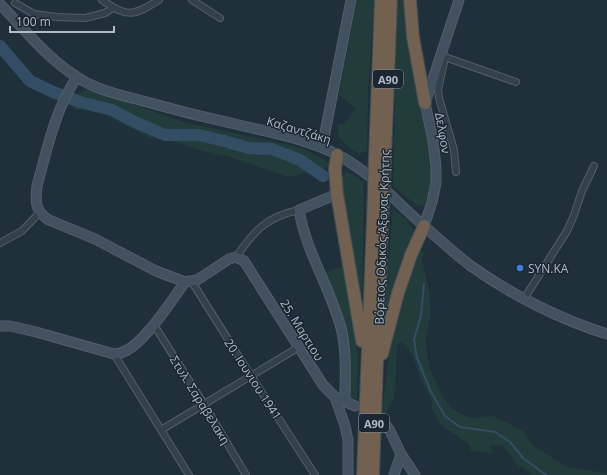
<svg xmlns="http://www.w3.org/2000/svg" width="607" height="475" font-family="'Open Sans',sans-serif">
<rect width="100%" height="100%" fill="#20303b"/>
<path fill="#223c3c" d="M357 0H374L368 93 367 151 359 154 351 149 339 137 337 124 344 125 356 108 339 95Z
M397 0H408C412 28 417 56 421 85 426 117 441 176 424 205L418 206 393 186Z
M90 89 183 122 303 148 329 163 331 166 288 177 230 157 196 149 171 141 148 137 106 115 86 110 74 109C74 94 77 93 90 89Z
M346 172 354 175 364 183 362 309 341 192 342 177Z
M393 209 406 219 414 230 384 325 386 284Z
M417 252H424L422 261 429 288 431 313 425 341 430 369 442 396 452 409 469 418 493 416 523 431 533 446 567 467 606 473 607 475H531L523 467H519L502 445H490L493 453 471 451 469 444 440 424 431 407 433 404 420 377 412 354 402 342 397 345 396 376 394 398 384 417 382 414 393 321Z
M347 265 355 320 358 365 357 393 356 401 348 396 349 343 337 302 325 273Z"/>
<g fill="none" stroke-linecap="round" stroke-linejoin="round">
<path stroke="#334e64" stroke-width="2" d="M424 284 421 315 414 340 417 358 431 392 445 416 460 427 495 432 510 442 523 458 546 475"/>
<path stroke="#334e64" stroke-width="12" d="M0 46 30 81 53 92 80 102 112 110 135 122 165 135H199L224 141 249 148 272 149 300 160 323 176"/>
<defs>
<path id="street" d="M102 0C127 18 134 16 159 0
M192 0 220 18
M15 3 34 14 57 17 85 18 105 13 113 8
M442 56 516 82
M445 58 438 90 439 98 454 150 456 172
M0 243 22 231 40 212
M236 257C255 230 266 217 299 210
M192 282 251 376 315 475
M524 299 567 231 574 215 582 191 594 166
M154 325 204 404 246 475
M114 354 189 475
M161 430 299 347"/>
<path id="secondary" d="M0 4C24 29 47 58 77 77 96 90 121 95 143 101 175 110 207 118 239 125 273 133 307 139 338 155 372 173 396 202 425 227 440 240 455 254 471 266 510 294 561 320 607 334
M77 77C55 109 47 150 37 186 35 202 35 211 49 220L95 239 156 271 185 282 197 280 229 259 236 257 244 261 323 385 335 397 355 406
M322 148 351 0
M337 194 299 210C306 252 330 287 341 328 347 351 345 377 345 401
M424 226 432 202 436 183V167L433 140 425 103 459 0
M0 326H10L36 332 114 354C117 354 121 353 123 352 143 345 172 300 185 282
M335 397 345 426 348 440V475
M385 424 390 431 401 454 415 475
M394 475 401 454"/>
<path id="highway" d="M410 0 413 37 425 103
M337 155 335 169 337 194 362 341
M375 157 381 0
M385 157 391 0
M382 354 398 293 411 255 424 226
M363 475 373 221
M373 475 382 221"/>
</defs>
<use href="#street" stroke="#525f69" stroke-width="8"/>
<use href="#secondary" stroke="#525f69" stroke-width="11"/>
<use href="#highway" stroke="#3f4c56" stroke-width="14"/>
<use href="#street" stroke="#34414b" stroke-width="6"/>
<use href="#secondary" stroke="#42515f" stroke-width="9"/>
<use href="#highway" stroke="#726051" stroke-width="12"/>
<defs>
<path id="highway-bridge" d="M373 221 375 157
M382 221 385 157"/>
</defs>
<use href="#highway-bridge" stroke="#3f4c56" stroke-width="14" stroke-linecap="butt"/>
<use href="#highway-bridge" stroke="#726051" stroke-width="12"/>
</g>
<circle fill="#3f7fe0" stroke="#1a2630" stroke-width="1.5" cx="520" cy="268" r="4"/>
<g text-anchor="middle" dominant-baseline="central" stroke-width="3" stroke-linejoin="round" paint-order="stroke">
<g fill="#1a2630" stroke="#828f9a" stroke-width="1">
<rect x="373" y="70" width="30" height="18" rx="3"/>
<rect x="359" y="414" width="30" height="18" rx="3"/>
</g>
<g font-size="11" font-weight="bold" fill="#afbcc8">
<text x="388" y="79">Α90</text>
<text x="374" y="423">Α90</text>
</g>
<g font-size="12" fill="#afbcc8" stroke="#1a2630">
<text transform="translate(299 130) rotate(17)">Καζαντζάκη</text>
<text transform="translate(443 133) rotate(80)">Δελφον</text>
<text transform="translate(382 237) rotate(-88)">Βόρειος Οδικός Άξονας Κρήτης</text>
<text transform="translate(302 330) rotate(58)">25. Μαρτιου</text>
<text transform="translate(253 379) rotate(57)">20. Ιουνιου 1941</text>
<text transform="translate(200 400) rotate(58)">Στυλ. Σαραβελακη</text>
</g>
<g font-size="12" fill="#afbcc8" stroke="#1a2630" text-anchor="start">
<text x="528" y="268">SYN.KA</text>
</g>
</g>
<path d="M10 26v6h104v-6" fill="none" stroke="#afbcc8" stroke-width="2"/>
<text x="16" y="26" font-size="12" fill="#afbcc8" stroke="#1a2630" stroke-width="3" paint-order="stroke">100 m</text>
</svg>
